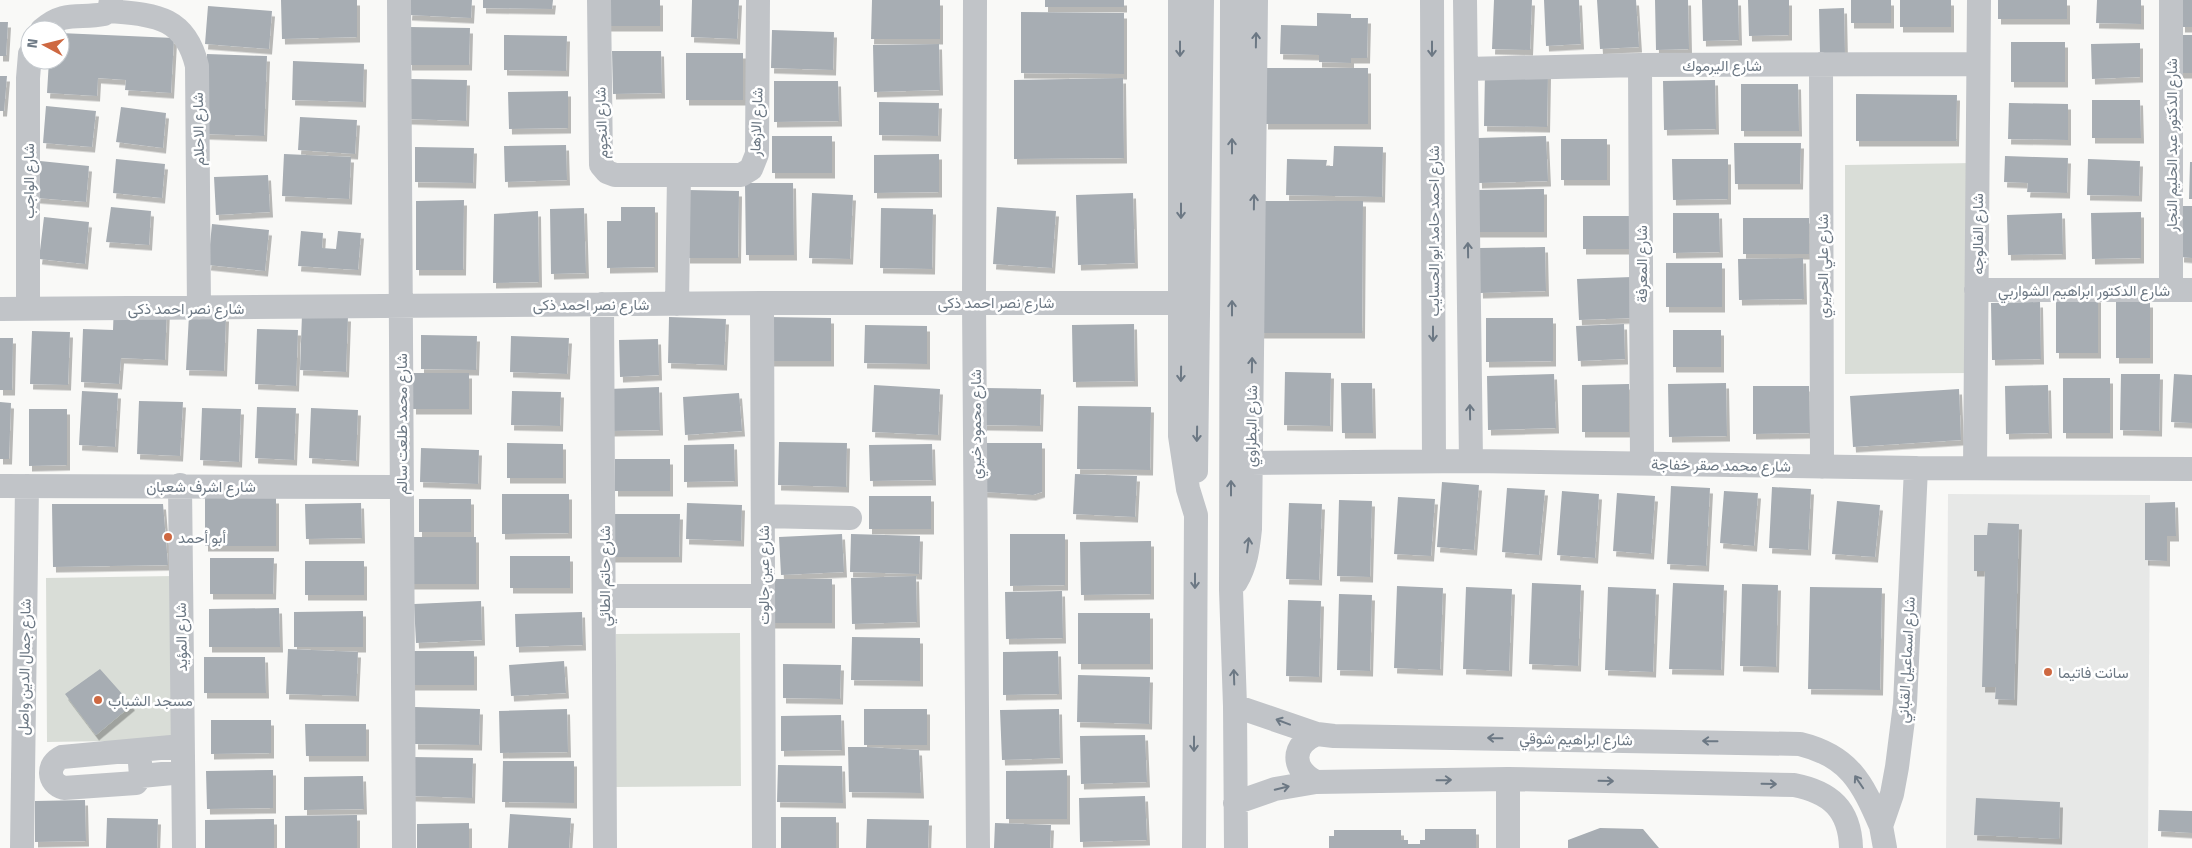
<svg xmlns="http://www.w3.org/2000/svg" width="2192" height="848" font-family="'Titillium Web',Vazirmatn,sans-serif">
<defs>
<filter id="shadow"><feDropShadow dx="3" dy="5.5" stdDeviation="0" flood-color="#0004"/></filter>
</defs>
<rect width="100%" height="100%" fill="#f9f9f7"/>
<path fill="#e7e8e7" d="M1948 494 2150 495 2148 848H1946Z"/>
<path fill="#d9ddd7" d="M1973 163 1970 373 1845 374V165Z
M173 576 175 740 47 742 46 578Z
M740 633 741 786 616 787V634Z"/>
<path fill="#a7adb3" filter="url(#shadow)" d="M281 0H357V37L282 39Z
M410 0H472L471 18 409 15Z
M483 0H553L552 9 483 8Z
M608 0H660V26H608Z
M692 0H739L737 39 691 37Z
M872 0H940V39H871Z
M1045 0H1124V7H1045Z
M1494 0H1532L1530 50 1492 49Z
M1544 0H1579L1581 44 1546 46Z
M1597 0H1636L1639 47 1600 49Z
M1655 0H1688L1689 49 1656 50Z
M1702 0H1738L1739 40 1703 41Z
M1748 0H1789V35L1749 36Z
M1851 0H1891V23H1851Z
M1900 0H1951V27H1900Z
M1998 0H2067V19H1998Z
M2097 0H2141V24L2096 23Z
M2182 0H2192V27H2182Z
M208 6 272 11 269 49 205 44Z
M1844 8 1845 56H1820L1819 9Z
M1021 12 1124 13V74L1021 73Z
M1317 13 1351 14V18H1368L1367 58H1351V63L1319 62V55L1280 54 1281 25 1317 26Z
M0 22H8L6 56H0Z
M409 27 470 28 469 65H409Z
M772 30 834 32 833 70 771 68Z
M60 33 174 38 171 93 125 90 126 80 98 78 97 96 47 93 49 60H60Z
M504 35 567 36 566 71 504 70Z
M2176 35H2192V73H2177Z
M2011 42H2065V82H2011Z
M2140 43V77L2092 79 2091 44Z
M939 44 940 90 874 92 873 45Z
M612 51H661L662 93 613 94Z
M686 53H743V100H686Z
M207 54 267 56 264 136 204 134Z
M293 61 364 64 363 102 292 100Z
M1266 68H1368V124H1265Z
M1485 72 1548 73 1547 127 1484 126Z
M0 76H7L4 111H0Z
M1123 78 1124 158 1014 159V80Z
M409 79 467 80 466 121 408 119Z
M1715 80 1716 129 1664 130 1663 81Z
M774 81H838L839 121 774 122Z
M1741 84H1798L1799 131H1741Z
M568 91V128L509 129 508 92Z
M1856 94 1957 95 1956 141H1856Z
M2092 100H2140L2141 138H2092Z
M879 102 939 103 938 136 879 135Z
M2009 103 2068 104V140L2008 139Z
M46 106 96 111 92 147 43 143Z
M121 107 166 113 163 148 116 142Z
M300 117 357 120 355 154 298 150Z
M772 136H832V173H772Z
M1546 136 1548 181 1479 183 1478 138Z
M1561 139H1607V180H1561Z
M1734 143H1801L1800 184H1735Z
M566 145 567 180 505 182 504 146Z
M1334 146 1383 147 1382 197 1286 195 1287 159 1327 160 1326 166H1333Z
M415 147 474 148 473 183 415 182Z
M284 154 351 157 349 199 282 196Z
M939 154V192L874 193V155Z
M2005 156 2068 158 2067 193 2027 192 2028 183 2004 182Z
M116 159 165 164 162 198 113 193Z
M1672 159H1728V199L1673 200Z
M2088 159 2140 161 2139 196 2087 195Z
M40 161 89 166 86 202 37 198Z
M2190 162H2192V199H2189Z
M268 175 270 212 216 215 214 177Z
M745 183H793L794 255H746Z
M1544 189V232H1477V190Z
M688 190 739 191 738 258H687Z
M812 193 853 195 850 259 809 258Z
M1133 193 1135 263 1078 265 1076 195Z
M464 200 463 270H416V201Z
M1263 201H1363L1362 333H1261Z
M2182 206H2192V258L2181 257Z
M111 207 151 211 149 245 106 242Z
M621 207H655V267L607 268V221H621Z
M997 207 1056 211 1052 268 993 264Z
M584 208 586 273 551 274 550 209Z
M881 208 933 209 932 269 880 268Z
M538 211 539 282 493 283 494 214Z
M2141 212V258L2092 259 2091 213Z
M1673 213H1719L1720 252 1673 253Z
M2062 213 2063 254 2008 255 2007 215Z
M1583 216H1632V249H1583Z
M44 217 89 222 85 264 39 259Z
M1743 218H1809V254H1743Z
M212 224 269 230 265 271 208 265Z
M301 231 323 233 322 248 336 249 338 231 361 233 358 270 298 266Z
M1545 247 1546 291 1480 293 1479 248Z
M1803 258 1804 299 1739 300 1738 259Z
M1666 263H1722V307H1666Z
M1632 277 1633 318 1579 320 1577 279Z
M2056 296 2098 297V353H2056Z
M2040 302 2041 359 1992 360 1991 303Z
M2116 302H2150V358H2116Z
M114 304 167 306 165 360 121 358 119 384 81 382 83 329 113 330Z
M302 314 348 316 346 372 300 370Z
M189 315 226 316 224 371 186 370Z
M669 317 726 319 724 365 668 363Z
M769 317 831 318V361H768Z
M1486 318H1553V361L1486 362Z
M1134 324 1135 381 1073 382 1072 325Z
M1624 324 1625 359 1578 361 1576 326Z
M865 325 927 326V364L864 363Z
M257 329 298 330 296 386 255 384Z
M1673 330H1721V367H1673Z
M32 331 70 332 68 385 30 384Z
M421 335 477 336 476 370 421 369Z
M511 336 569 338 567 374 510 372Z
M0 338H13L12 390H0Z
M658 339 659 375 620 377 619 340Z
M1285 372 1331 373 1330 426 1284 425Z
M413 373H469V409H413Z
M1554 374 1556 428 1488 430 1487 376Z
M2121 374H2160L2159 431 2120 430Z
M2174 374 2192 375V423L2171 422Z
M2063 378H2110V433H2063Z
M1341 383H1372L1373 433H1342Z
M1726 383 1727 436 1669 437 1668 384Z
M1629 384V432H1582V385Z
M874 385 940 389 938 435 872 432Z
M2048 385 2049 433 2006 434 2005 386Z
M1753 386H1809L1810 433 1753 434Z
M659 387 660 430 610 431 609 389Z
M984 388 1041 389 1040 426 984 425Z
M1959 389 1961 440 1853 447 1850 396Z
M82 391 118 393 115 447 79 445Z
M512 391 561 392 560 426 511 425Z
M739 393 742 431 685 435 683 397Z
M139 401 183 402 180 456 137 454Z
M0 402 11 403 9 459H0Z
M1078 406 1151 407 1150 470 1077 469Z
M257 407 296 408 294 460 255 458Z
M202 408 241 409 239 462 200 460Z
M311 408 358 410 356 461 309 458Z
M29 409H67V465L29 466Z
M779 442 847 443 846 487 778 485Z
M507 443 563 444V478H507Z
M983 443H1042V492L1033 495 983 492Z
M734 444 735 481 684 482V445Z
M932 444 933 480 870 481 869 445Z
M421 448 479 450 478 484 420 482Z
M615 459H670V491H615Z
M1075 474 1137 476 1135 517 1073 514Z
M1442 482 1479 485 1474 550 1437 547Z
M1671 486 1710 488 1706 566 1667 564Z
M1772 487 1811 489 1808 550 1769 548Z
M1507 488 1545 490 1539 555 1502 552Z
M1562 491 1599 494 1595 558 1557 555Z
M1724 491 1758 493 1754 546 1720 543Z
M1617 493 1655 496 1651 554 1613 551Z
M502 494H569V533L502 534Z
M869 496H931V529H869Z
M1398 497 1435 499 1431 556 1394 554Z
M205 498H276V546H205Z
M419 499H471V532H419Z
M1339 500 1372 501 1370 577 1337 576Z
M1837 501 1880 505 1875 557 1832 554Z
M2175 502 2176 536H2167V561L2145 560V503Z
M361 503 362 538 306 539 305 504Z
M687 503 742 505 741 541 686 539Z
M1289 503 1322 504 1319 580 1286 579Z
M52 504H163L168 565 53 567Z
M610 514H680L679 557H609Z
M1988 523 2019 524 2014 700 1995 699 1996 687H1982L1985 571H1974V535H1987Z
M842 534 844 572 781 575 779 537Z
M851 534 920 536 919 574 850 572Z
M1010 534H1065V585L1010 586Z
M411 537H476V584H411Z
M1151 541V594L1081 595 1080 542Z
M510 556H570V588H510Z
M210 558H274L273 594H210Z
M305 561H364V595H305Z
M916 576 917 622 852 624 851 578Z
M770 579H832V623H770Z
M1532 583 1581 585 1578 666 1529 664Z
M1673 583 1724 585 1721 670 1669 669Z
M1742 584 1778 585 1776 667 1740 666Z
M1397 586 1443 588 1440 670 1394 668Z
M1466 587 1512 589 1509 671 1463 669Z
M1608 587 1656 589 1653 672 1605 670Z
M1810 587 1882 588 1880 690 1808 689Z
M1062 591 1063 638 1006 639 1005 592Z
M1339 594 1372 595 1370 671 1337 670Z
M1288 600 1321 601 1319 677 1286 676Z
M481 601 482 640 416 643 414 604Z
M279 608 280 647H209V609Z
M363 611V647H294V612Z
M582 612 583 645 516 647 515 614Z
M1078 613H1150V664H1078Z
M852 637 920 638V681L851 680Z
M288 649 358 652 356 696 286 694Z
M411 651H474V685H410Z
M1058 651 1059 694 1003 695V652Z
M204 657H265L266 693H204Z
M564 661 566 693 511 696 509 665Z
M783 664 841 665 840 699 783 698Z
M100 669 132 705 96 735 65 694Z
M1078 675 1150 677 1149 724 1077 722Z
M415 707 480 709 479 745 415 744Z
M567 709 568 752 500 753 499 711Z
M864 709H927V745H864Z
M1059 709 1060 758 1002 760 1000 710Z
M841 715 842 750 781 751V716Z
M211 720H271V753L211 754Z
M305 724H366V756H306Z
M1145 735 1147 782 1081 784 1080 736Z
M848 747H866L919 750 921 793 849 792Z
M412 757 473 758 472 798 412 796Z
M503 761H574V803L502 802Z
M778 765 842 766 843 803 777 802Z
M273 770V808L207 809 206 771Z
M1067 770V819H1006V771Z
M363 776 364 809 304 810V777Z
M1145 796 1147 840 1080 842 1079 798Z
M1976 798 2060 802 2059 839 1974 835Z
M85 800 86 841 35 842V801Z
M2159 810 2192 811V833L2158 831Z
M510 814 571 818 569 848H508Z
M357 815V848H285V816Z
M781 817H836V848H781Z
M107 818 158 819 157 848H106Z
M274 819V848H205V820Z
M867 819 929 820 928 848H866Z
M469 823V848H417V824Z
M995 823 1051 825 1050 848H994Z
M1600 828 1643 829 1659 848H1568V840Z
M1425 829H1476V848H1329V836H1334V830H1401V840H1408V844H1420V840H1425Z"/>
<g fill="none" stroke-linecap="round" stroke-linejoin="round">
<path stroke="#c1c4c8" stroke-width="24" d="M399 0 404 848
M599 0 601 165 607 172 615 175H741L751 169 757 154 758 0
M975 0 974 302 978 848
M1180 0V436L1188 489 1196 515 1194 848
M1232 0 1231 590 1235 706 1236 848
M1432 0 1434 461
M1465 0 1471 461
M2171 0V290
M109 11C153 15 185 15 197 66L199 308
M42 30C64 10 80 19 104 14L109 11 111 0
M1821 64 1822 467
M1640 65 1642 463
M1466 69 1640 65 1977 64
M1976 290H2192
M762 303 764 848
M602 304 605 848
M677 304 679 176
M0 309 762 303H1181
M28 309V78L30 54
M1251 463 1471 461 1916 468 2192 469
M1975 468 1979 0
M1196 471 1202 0
M180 485 184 848
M0 486 401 487
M763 516 850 518
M1236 582C1246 565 1248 548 1250 529L1256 0
M604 596H763
M1235 706 1317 734 1334 736 1800 744C1849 756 1862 782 1881 826
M139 750 141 776 136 783 64 788C47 783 47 764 62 757L182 746
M141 776 183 772
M1316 782C1291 769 1291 745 1317 734
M1235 803 1275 789 1316 782 1508 779 1794 785C1830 792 1850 809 1851 848
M22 848 27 486
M1508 848V779
M1885 848 1881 826 1892 794 1897 767 1905 704 1916 468"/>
</g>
<defs><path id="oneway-shaft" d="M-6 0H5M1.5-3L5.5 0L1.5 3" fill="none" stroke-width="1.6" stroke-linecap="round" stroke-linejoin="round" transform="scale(1.25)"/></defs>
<g stroke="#6c7884">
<use href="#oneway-shaft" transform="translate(1256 40) rotate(-89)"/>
<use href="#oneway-shaft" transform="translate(1180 49) rotate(90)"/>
<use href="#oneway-shaft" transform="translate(1432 49) rotate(90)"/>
<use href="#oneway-shaft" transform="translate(1232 146) rotate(-90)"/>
<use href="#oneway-shaft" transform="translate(1254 202) rotate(-89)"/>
<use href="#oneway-shaft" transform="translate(1181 211) rotate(90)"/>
<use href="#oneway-shaft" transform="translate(1468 250) rotate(-91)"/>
<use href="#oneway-shaft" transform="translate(1232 308) rotate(-90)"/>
<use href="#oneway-shaft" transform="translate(1433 334) rotate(90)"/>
<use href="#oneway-shaft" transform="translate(1252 365) rotate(-89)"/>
<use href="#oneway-shaft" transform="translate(1181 374) rotate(91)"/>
<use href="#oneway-shaft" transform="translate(1470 412) rotate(-91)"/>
<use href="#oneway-shaft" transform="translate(1197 434) rotate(91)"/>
<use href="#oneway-shaft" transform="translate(1231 488) rotate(-90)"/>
<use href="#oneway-shaft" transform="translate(1248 545) rotate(-83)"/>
<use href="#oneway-shaft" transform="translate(1195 581) rotate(90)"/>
<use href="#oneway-shaft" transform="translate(1234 677) rotate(-92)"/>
<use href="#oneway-shaft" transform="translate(1283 722) rotate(-159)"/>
<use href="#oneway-shaft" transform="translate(1495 738) rotate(-179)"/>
<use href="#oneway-shaft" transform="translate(1710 741) rotate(-179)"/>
<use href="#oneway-shaft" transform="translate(1194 744) rotate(90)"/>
<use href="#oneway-shaft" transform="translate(1444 780) rotate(-1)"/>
<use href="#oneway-shaft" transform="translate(1606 781) rotate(1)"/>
<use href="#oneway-shaft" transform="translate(1859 782) rotate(-124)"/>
<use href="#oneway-shaft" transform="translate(1769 784) rotate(1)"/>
<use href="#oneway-shaft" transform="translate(1282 788) rotate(-14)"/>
</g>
<g fill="#ce6841" stroke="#fff" stroke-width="2">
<circle cx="168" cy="537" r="5"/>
<circle cx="2048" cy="672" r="5"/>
<circle cx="98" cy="700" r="5"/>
</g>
<g text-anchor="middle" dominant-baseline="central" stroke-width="5" stroke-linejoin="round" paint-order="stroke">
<g font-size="15" fill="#6c7884" stroke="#fff">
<text x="1722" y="65">شارع اليرموك</text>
<text transform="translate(756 122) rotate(-88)">شارع الازهار</text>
<text transform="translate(601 123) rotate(-92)">شارع النجوم</text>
<text transform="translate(198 129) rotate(-91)">شارع الاحلام</text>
<text transform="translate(2171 145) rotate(-90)">شارع الدكتور عبد الحليم النجار</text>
<text transform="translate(28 181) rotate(-90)">شارع الواجب</text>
<text transform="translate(1433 231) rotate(-90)">شارع احمد حامد ابو الحسايب</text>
<text transform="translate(1977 234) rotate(-90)">شارع الفالوجه</text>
<text transform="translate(1641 264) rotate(-90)">شارع المعرفة</text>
<text transform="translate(1822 266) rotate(-90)">شارع علي الحريري</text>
<text x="2084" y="290">شارع الدكتور ابراهيم الشواربي</text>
<text x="996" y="302">شارع نصر احمد ذكى</text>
<text x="591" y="304">شارع نصر احمد ذكى</text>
<text x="186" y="308">شارع نصر احمد ذكى</text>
<text transform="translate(401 424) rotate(-90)">شارع محمد طلعت سالم</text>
<text transform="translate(975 424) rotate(-90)">شارع محمود خيري</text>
<text transform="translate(1251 426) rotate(-89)">شارع البطراوي</text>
<text transform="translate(1721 465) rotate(1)">شارع محمد صقر خفاجة</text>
<text x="201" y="486">شارع اشرف شعبان</text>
<text transform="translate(763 575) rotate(-90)">شارع عين جالوت</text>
<text transform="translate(604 576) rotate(-90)">شارع حاتم الطائي</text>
<text transform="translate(181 637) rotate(-91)">شارع المؤيد</text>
<text transform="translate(1906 660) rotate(-87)">شارع اسماعيل القباني</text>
<text transform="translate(24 667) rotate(-89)">شارع جمال الدين واصل</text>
<text transform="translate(1576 739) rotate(1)">شارع ابراهيم شوقي</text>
</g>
<g font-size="15" fill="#6c7884" stroke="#fff" text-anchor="start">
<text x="178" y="537">أبو أحمد</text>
<text x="2058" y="672">سانت فاتيما</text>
<text x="108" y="700">مسجد الشباب</text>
</g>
</g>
<g transform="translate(45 45) rotate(277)"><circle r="24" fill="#ffffff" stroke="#c4c9ce"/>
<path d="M0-4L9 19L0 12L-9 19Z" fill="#ce6841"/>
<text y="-8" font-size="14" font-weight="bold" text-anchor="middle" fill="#6c7884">N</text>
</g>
</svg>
